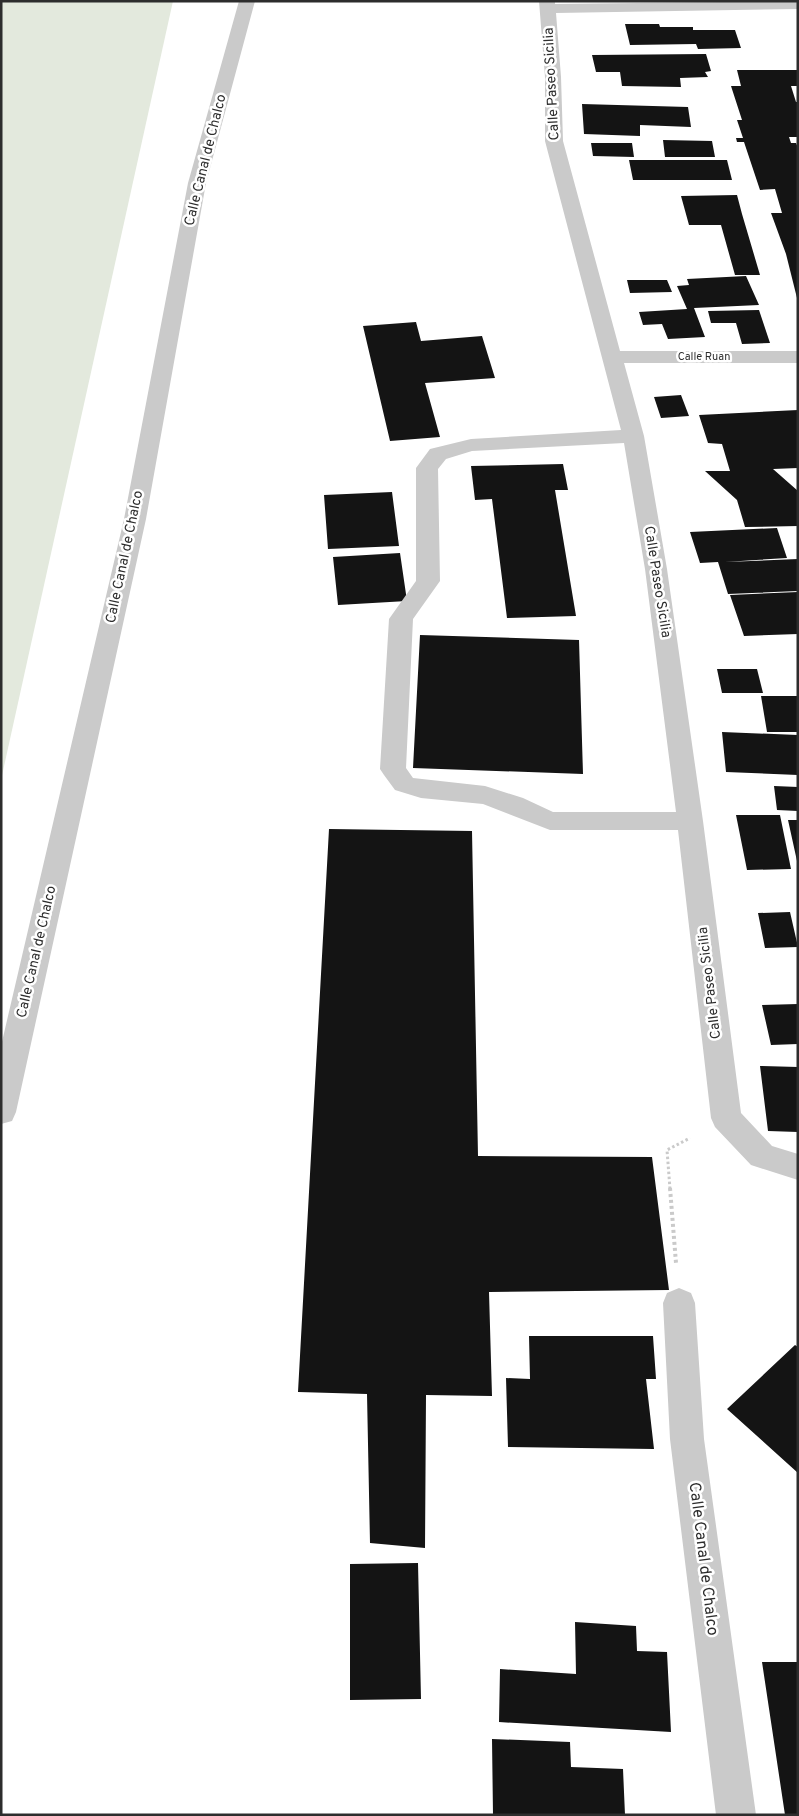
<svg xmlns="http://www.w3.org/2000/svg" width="799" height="1816" font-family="Overpass,sans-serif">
<rect width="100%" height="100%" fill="#fff"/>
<path fill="#e3e9dd" d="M1 1H173L1 780Z"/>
<path fill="#141414" d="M625 24H659L660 27H693V30H735L741 48 698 49 696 44 630 45Z
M706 54 711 71 705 72 708 77 680 78 681 87 622 86 620 72H596L592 55Z
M737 70H798V86H791L796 102H798V137H789L791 143H796L798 148V302L786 254 771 213H782L775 189 760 190 744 142H737L736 138H743L737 120H742L731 86H741Z
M582 104 688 107 691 127 640 125V136L584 134Z
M663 140 712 141 715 157H665Z
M591 143H632L634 157 593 156Z
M629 160H727L732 180H633Z
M737 195 742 214 760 275H735L721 225H689L681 196Z
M746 276 759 305 694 308 705 337 668 339 662 324 643 325 639 312 687 309 677 286 689 285 687 279Z
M627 280H667L672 292 630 293Z
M759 310 770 343 742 344 736 323H711L708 311Z
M416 322 421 341 482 336 495 378 425 383 440 437 390 441 363 326Z
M681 395 689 416 661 418 654 397Z
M798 410V468L773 469 798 491V526L745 527 737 500 705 471H730L722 444 708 443 699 415Z
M563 464 568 490H555L576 616 507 618 492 499 475 500 471 466Z
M392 492 399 546 328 549 324 495Z
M777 528 787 558 725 562 798 559V591L728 594 718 562 700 563 690 532Z
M400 553 407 601 338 605 333 557Z
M798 592V634L744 636 730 595Z
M420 635 579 640 583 774 413 768Z
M717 669H757L763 693H722Z
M761 696H798V732H767Z
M722 732 798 735V775L726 772Z
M774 786 798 787V811L777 810Z
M736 815H780L791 869 747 870Z
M788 820H798V861H797Z
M329 829 472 831 478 1156 652 1157 669 1290 489 1292 492 1396 426 1395 425 1548 370 1543 367 1394 298 1392Z
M790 912 798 947 765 948 758 913Z
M798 1004V1044L771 1045 762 1005Z
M760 1066 798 1067V1132L768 1131Z
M529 1336H653L656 1379H646L654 1449 508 1447 506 1378 530 1379Z
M795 1345 798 1347V1473L727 1409Z
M418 1563 421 1699 350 1700V1564Z
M575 1622 636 1626 637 1651 667 1652 671 1732 499 1722 500 1669 576 1674Z
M762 1662H798V1815H785Z
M492 1739 570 1742 571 1767 623 1769 625 1815H493Z"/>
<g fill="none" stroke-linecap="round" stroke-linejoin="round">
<path stroke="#cacaca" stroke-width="3" stroke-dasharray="2.5 2.5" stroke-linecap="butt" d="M670 1189 667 1150 690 1138"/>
<path stroke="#cacaca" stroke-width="4" stroke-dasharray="3 3" stroke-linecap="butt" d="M670 1188 676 1263"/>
<path fill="#cacaca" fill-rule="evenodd" d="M239 1H255L206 183 146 519 16 1112 12 1121 1 1124V1046L124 519 188 183Z"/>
<path fill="#cacaca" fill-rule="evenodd" d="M539 1H555V4L798 1V9L556 13 561 77 563 141 620 351H798V363H624L644 436 667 569 703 821 741 1113 772 1146 798 1154V1180L751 1165 715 1127 711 1118 678 830H550L483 804 421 798 395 790 384 775 380 769 389 619 416 581V468L430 449 471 439 621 430 545 141V77ZM624 443 645 569 676 812H553L523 798 485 786 413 778 406 768 413 619 440 581 438 469 446 459 472 451Z
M679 1288 691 1293 695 1303 704 1439 756 1815H716L670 1439 663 1303 667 1293Z"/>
</g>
<g text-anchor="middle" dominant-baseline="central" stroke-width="5" stroke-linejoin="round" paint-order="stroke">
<g font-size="11" fill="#2d2d2d" stroke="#fff">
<text x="704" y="357">Calle Ruan</text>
</g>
<g font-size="14" fill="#2d2d2d" stroke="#fff">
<text transform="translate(552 84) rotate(-93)">Calle Paseo Sicilia</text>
<text transform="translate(206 160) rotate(-76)">Calle Canal de Chalco</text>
<text transform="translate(125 557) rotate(-78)">Calle Canal de Chalco</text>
<text transform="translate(657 582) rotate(81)">Calle Paseo Sicilia</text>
<text transform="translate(37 952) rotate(-77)">Calle Canal de Chalco</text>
<text transform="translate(710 983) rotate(-97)">Calle Paseo Sicilia</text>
</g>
<g font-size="16" fill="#2d2d2d" stroke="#fff">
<text transform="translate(703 1559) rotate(83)">Calle Canal de Chalco</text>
</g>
</g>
<rect width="799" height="1816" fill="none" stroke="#2d2d2d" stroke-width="5"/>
</svg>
